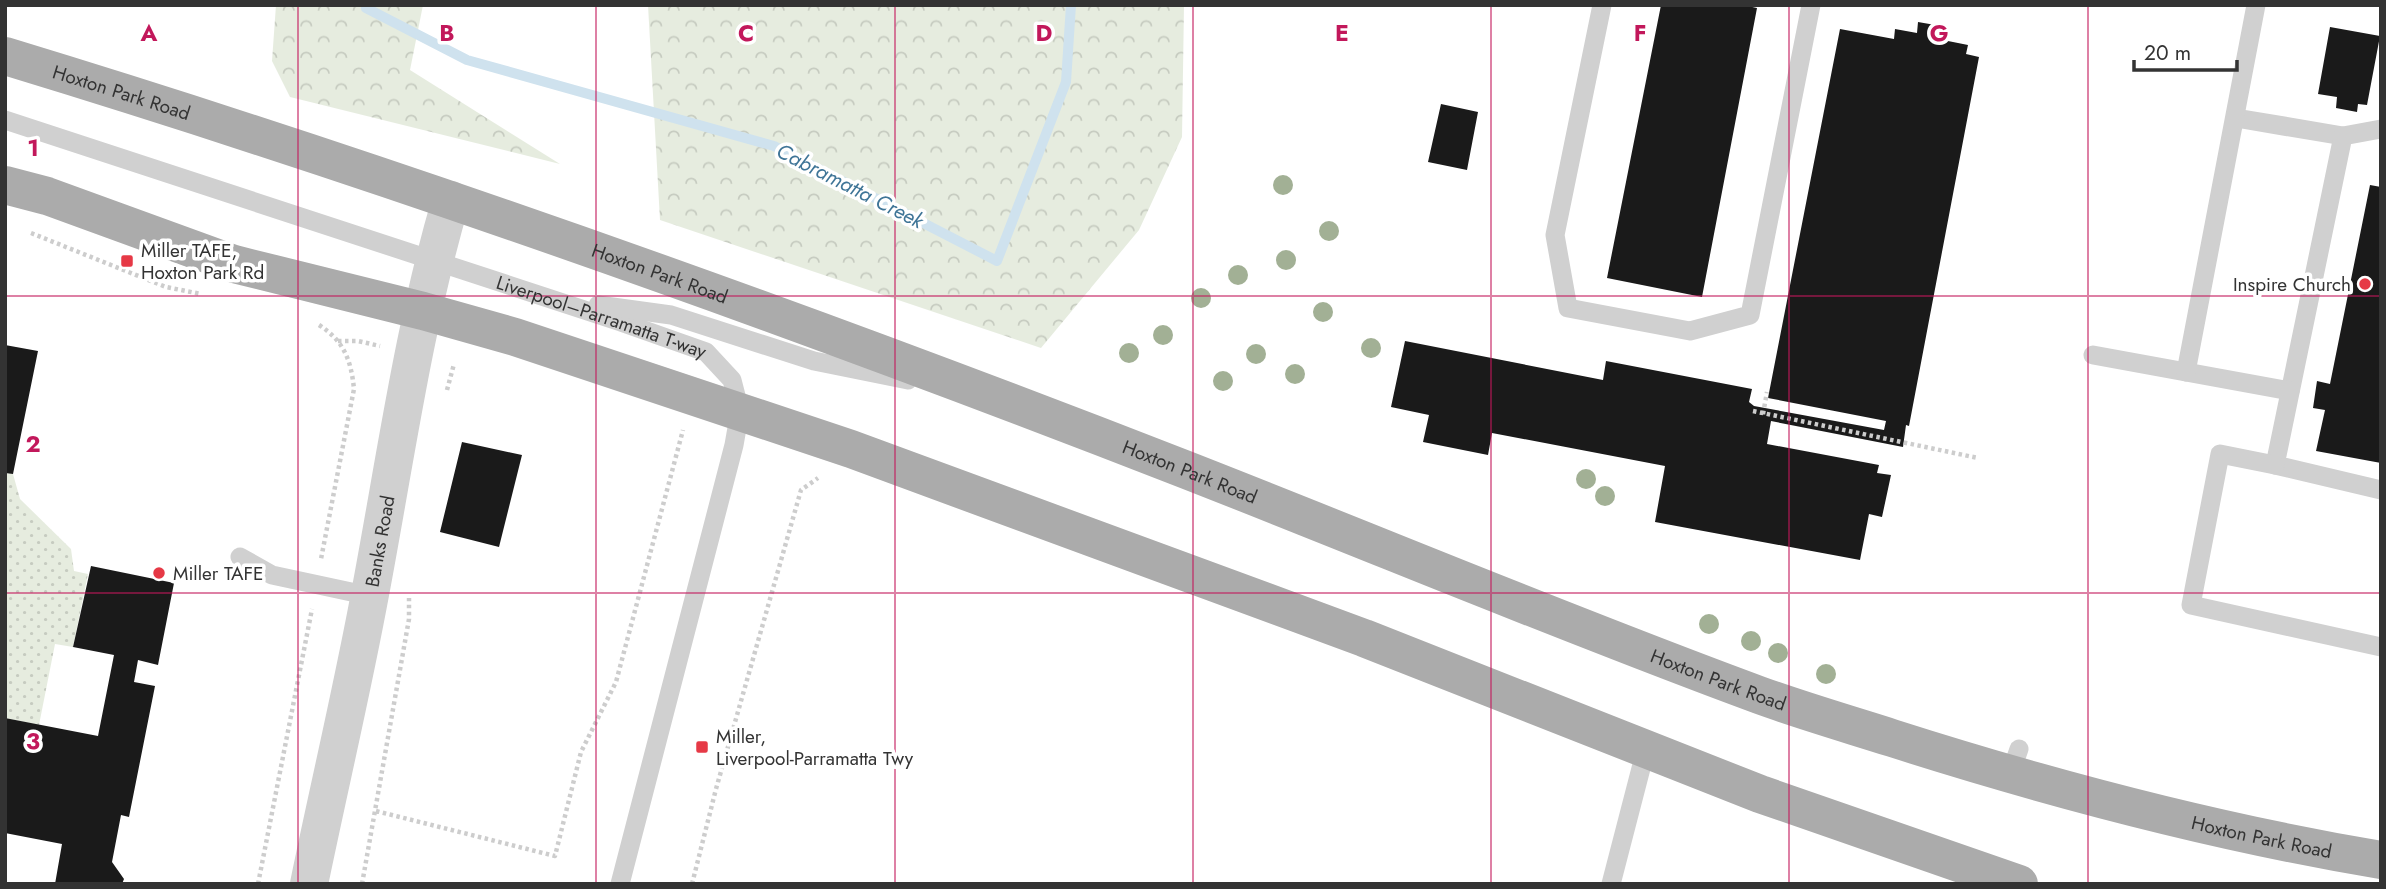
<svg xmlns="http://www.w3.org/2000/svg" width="2386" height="889" font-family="Jost,sans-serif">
<defs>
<pattern id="grass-dots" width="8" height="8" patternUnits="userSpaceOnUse" patternTransform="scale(1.75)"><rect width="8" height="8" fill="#e6ecdf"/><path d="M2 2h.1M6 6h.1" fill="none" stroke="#c6cbc0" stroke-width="1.8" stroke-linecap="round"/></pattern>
<pattern id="forest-crowns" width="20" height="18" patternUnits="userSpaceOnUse" patternTransform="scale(1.75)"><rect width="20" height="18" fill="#e6ecdf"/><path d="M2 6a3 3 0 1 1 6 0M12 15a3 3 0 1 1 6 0" fill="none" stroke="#c6cbc0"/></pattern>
</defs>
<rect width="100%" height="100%" fill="#fff"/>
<path fill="url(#grass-dots)" d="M5 473 13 474 20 499 71 549 74 571 88 574 73 647 55 644 39 725 5 718Z"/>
<path fill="url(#forest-crowns)" d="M276 5H423L410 70 560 164 290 97 272 61Z
M648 5H1184L1182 137 1139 230 1041 348 660 220Z"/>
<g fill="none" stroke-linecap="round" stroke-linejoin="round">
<path stroke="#cfe2ee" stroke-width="10" d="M367 5 366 8 467 60 774 146 997 261 1066 82 1071 5"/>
</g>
<path fill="#1a1a1a" d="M1661 5H1743L1757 8 1702 297 1607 278Z
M1918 22 1941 26 1938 39 1968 45 1966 54 1979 57 1909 426 1906 425 1903 447 1771 421 1767 444 1879 465 1877 473 1891 475 1882 517 1869 514 1860 560 1655 522 1665 466 1492 433 1488 455 1423 442 1429 415 1391 407 1405 341 1603 380 1606 361 1752 389 1749 402 1754 406 1884 430 1886 421 1768 398 1840 29 1894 39 1895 29 1917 33Z
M2330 27 2380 36 2367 105 2358 104 2357 112 2336 108 2337 97 2318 94Z
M1441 104 1478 112 1467 170 1428 162Z
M2370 185 2381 187V463L2316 451 2325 410 2313 408 2317 381 2330 384Z
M5 345 38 351 13 474 5 473Z
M462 442 522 455 499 547 440 532Z
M91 566 174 583 158 665 138 660 134 682 155 686 129 817 121 815 112 862 124 879 122 884H55L62 844 5 833V718L98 736 114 655 73 647Z"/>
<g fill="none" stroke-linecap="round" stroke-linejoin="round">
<path stroke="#cdcdcd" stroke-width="4.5" stroke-dasharray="3.5 3.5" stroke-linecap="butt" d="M31 233 166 287 201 294
M319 325C344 341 351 360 354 389L321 559
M338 341H358L380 346
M447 390 454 364
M1753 411 1978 458
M1763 414 1767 392
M376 811 555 856 581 752 616 682 683 430
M258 884 312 609
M362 884 409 619V598
M692 884 716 789 801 490 818 478"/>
<g stroke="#d0d0d0" stroke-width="19">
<path d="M1602 5 1555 235 1568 308 1690 331 1750 315 1811 5"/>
<path d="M2236 118 2343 136"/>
<path id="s1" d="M5 120 621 322 706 352 732 380 740 411 734 445 620 884"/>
<path d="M2381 129 2343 136 2275 465 2381 490"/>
<path d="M598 305 671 315 814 361 908 380"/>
<path d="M2093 355 2290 391"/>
<path d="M2186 372 2256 5"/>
<path d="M2275 465 2220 454 2191 605 2381 647"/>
<path d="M240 557 272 575 370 596"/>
<path d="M2010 775 2019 749"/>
<path d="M1611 884 1646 749"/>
</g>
<path stroke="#d0d0d0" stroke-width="38" id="s2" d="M309 884C329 787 352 691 370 594 395 462 413 329 451 200"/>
<g stroke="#ababab" stroke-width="38">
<path id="s3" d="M5 56C403 177 796 318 1184 469 1376 544 1566 624 1759 695 1803 711 1848 724 1892 738 2052 789 2214 832 2381 860"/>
<path d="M5 185 47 196 234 264 423 311 515 337 851 449 1364 638 1760 794 2019 884"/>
</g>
</g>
<g fill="#a2b095">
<circle cx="1283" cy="185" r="10"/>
<circle cx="1329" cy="231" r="10"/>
<circle cx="1286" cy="260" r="10"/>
<circle cx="1238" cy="275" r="10"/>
<circle cx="1201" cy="298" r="10"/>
<circle cx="1323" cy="312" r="10"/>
<circle cx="1163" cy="335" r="10"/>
<circle cx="1371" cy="348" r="10"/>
<circle cx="1129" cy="353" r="10"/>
<circle cx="1256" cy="354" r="10"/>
<circle cx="1295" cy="374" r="10"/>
<circle cx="1223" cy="381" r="10"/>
<circle cx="1586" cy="479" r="10"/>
<circle cx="1605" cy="496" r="10"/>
<circle cx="1709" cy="624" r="10"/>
<circle cx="1751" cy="641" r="10"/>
<circle cx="1778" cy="653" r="10"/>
<circle cx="1826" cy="674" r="10"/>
</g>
<path fill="none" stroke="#c2185b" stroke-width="2" stroke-opacity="0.55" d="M298 5V884M596 5V884M895 5V884M1193 5V884M1491 5V884M1789 5V884M2088 5V884M5 296H2381M5 593H2381"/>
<g fill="#e63946" stroke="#fff" stroke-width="2.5">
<rect x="120" y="254" width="14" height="14" rx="3.5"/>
<circle cx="2365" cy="284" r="7"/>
<circle cx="159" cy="573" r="7"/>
<rect x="695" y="740" width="14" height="14" rx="3.5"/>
</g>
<g text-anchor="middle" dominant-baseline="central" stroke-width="7" stroke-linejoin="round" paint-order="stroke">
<g font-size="19" fill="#333" stroke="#fff">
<text stroke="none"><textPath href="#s3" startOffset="122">Hoxton Park Road</textPath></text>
<text stroke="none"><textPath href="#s3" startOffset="690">Hoxton Park Road</textPath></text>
<text stroke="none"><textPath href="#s1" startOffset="628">Liverpool–Parramatta T-way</textPath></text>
<text stroke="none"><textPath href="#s3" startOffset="1256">Hoxton Park Road</textPath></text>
<text stroke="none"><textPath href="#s2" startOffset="350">Banks Road</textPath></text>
<text stroke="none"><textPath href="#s3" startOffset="1824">Hoxton Park Road</textPath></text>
<text stroke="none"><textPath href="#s3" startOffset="2390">Hoxton Park Road</textPath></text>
</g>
<g font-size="19" fill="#333" stroke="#fff" text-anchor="start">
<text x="141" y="250">Miller TAFE,<tspan x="141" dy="22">Hoxton Park Rd</tspan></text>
<text x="2351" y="284" text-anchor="end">Inspire Church</text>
<text x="173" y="573">Miller TAFE</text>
<text x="716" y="736">Miller,<tspan x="716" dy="22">Liverpool-Parramatta Twy</tspan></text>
</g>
<g font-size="21" font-style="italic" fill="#3f7597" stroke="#fff">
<text transform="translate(850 186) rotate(27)">Cabramatta Creek</text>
</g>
</g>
<g font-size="23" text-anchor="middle" font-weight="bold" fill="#c2185b" stroke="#fff" stroke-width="7" stroke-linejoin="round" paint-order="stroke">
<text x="149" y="41">A</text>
<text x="447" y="41">B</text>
<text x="746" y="41">C</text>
<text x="1044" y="41">D</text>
<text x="1342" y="41">E</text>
<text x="1640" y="41">F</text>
<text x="1939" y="41">G</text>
<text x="33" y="156">1</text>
<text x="33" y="452">2</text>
<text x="33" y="749">3</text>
</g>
<rect width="2386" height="889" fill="none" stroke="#333333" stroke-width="14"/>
<path d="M2134 60v10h103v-10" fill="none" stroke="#333333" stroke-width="3.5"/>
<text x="2144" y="60" font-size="21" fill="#333333" stroke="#ffffff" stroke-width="5" paint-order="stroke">20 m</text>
</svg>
